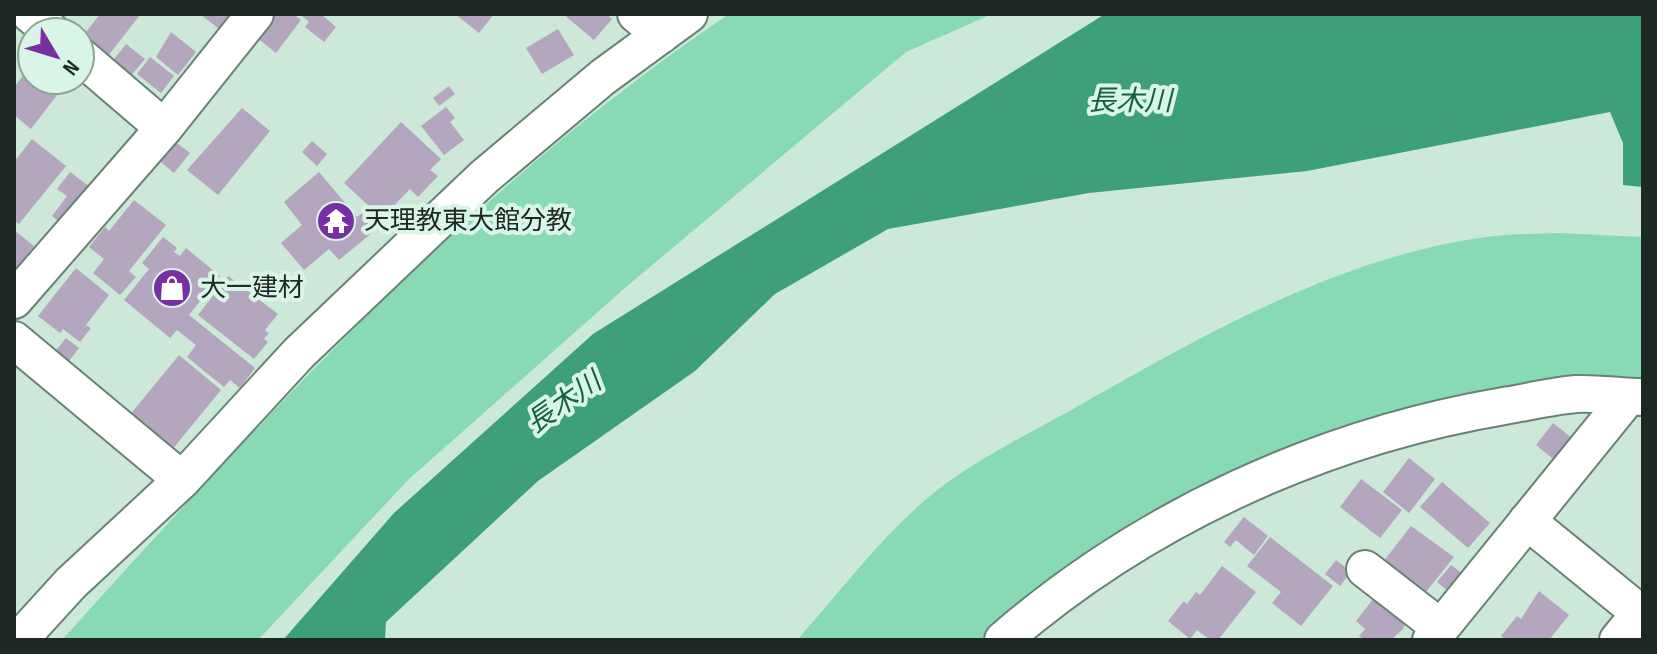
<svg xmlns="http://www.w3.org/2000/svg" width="1657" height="654" font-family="'Sofia Sans Condensed','Noto Sans JP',sans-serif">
<rect width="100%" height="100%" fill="#cce8d9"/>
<path fill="#88dab4" d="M729 14H992L906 52 626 287 409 479 258 640H62C267 413 474 186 729 14Z
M1558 233 1643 237V385L1339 437 987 640H797C838 594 877 542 924 501 968 463 1023 437 1073 409 1198 338 1335 259 1479 238 1505 234 1532 234 1558 233Z"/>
<path fill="#3ea078" d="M1105 14H1643V187L1623 185V143L1610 112 1307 171 1089 193 888 229 775 294 695 371 538 481 386 622 385 640H283L394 513 593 334Z"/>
<path fill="#b3a6be" d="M100 14 140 15 108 56 83 36Z
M200 14H231L219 29Z
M266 14H293L301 20 276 53 251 33Z
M300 14H321L336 27 324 42 305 27 309 22Z
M455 14H494L479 33Z
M563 14H607L612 19 594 40Z
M558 29 574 55 542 74 526 48Z
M171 32 196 52 178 75 156 57Z
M126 44 145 59 129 78 111 63Z
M150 57 174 76 161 93 137 74Z
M32 64V80H61L52 91 57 95 31 129 14 115V87Z
M449 86 455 94 439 106 433 98Z
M446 107 455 118 450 122 464 140 444 155 421 126Z
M242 108 270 131 218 195 187 170Z
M401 122 441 159 430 170 438 176 418 197 410 189 382 218 344 183Z
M166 135 190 153 174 173 151 154Z
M32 139 66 166 19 224 14 220V162Z
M312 141 327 154 317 166 302 152Z
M70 172 90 187 62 224 52 216 67 196 57 189Z
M319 172 357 217 365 211 379 227 339 260 329 249 304 270 281 243 302 225 284 202Z
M134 200 166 225 129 271 136 277 120 295 93 273 104 259 89 247 105 227 109 231Z
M14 230 34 246 14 271Z
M163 237 177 248 174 252 180 256 186 248 220 276 189 315 255 368 240 388 230 380 224 387 187 357 196 345 177 330 170 338 124 300 149 269 142 263Z
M76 268 109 295 86 325 91 328 80 342 63 329 60 333 38 316Z
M228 276 278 314 265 330 269 333 264 339 268 342 254 359 198 315Z
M66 338 79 348 67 364 54 353Z
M179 355 221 390 171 451 129 416Z
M1553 423 1576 441 1558 463 1536 445Z
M1409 458 1435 479 1409 513 1383 492Z
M1361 479 1402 510 1380 538 1340 507Z
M1442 482 1490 523 1468 548 1420 507Z
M1244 517 1268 536 1254 555 1236 540 1230 547 1224 542Z
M1411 526 1454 557 1426 592 1383 562Z
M1270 537 1333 586 1301 626 1272 603 1281 592 1247 566Z
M1336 560 1351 572 1340 586 1325 574Z
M1451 565 1468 578 1454 596 1437 582Z
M1222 566 1256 592 1218 640H1210L1197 630 1190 639 1168 621 1184 601 1187 604 1196 592 1200 595Z
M1539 591 1569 615 1549 640H1507L1501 636 1517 616 1521 619Z
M1377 594 1408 618 1403 629 1391 640H1364L1359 636 1365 629 1356 621Z"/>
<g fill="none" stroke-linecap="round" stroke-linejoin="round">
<defs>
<path id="minor" d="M30 14 52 32
M636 14 661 35
M80 56 164 128
M14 300 164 128 255 14
M14 340 182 480
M1527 521 1640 613 1618 640
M1365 569 1441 628
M19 640 71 583 182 480 299 353 484 177 603 77 689 14
M1003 640C1144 518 1321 437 1504 406 1528 402 1552 396 1576 394 1598 393 1621 397 1643 397
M1431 640 1628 397"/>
</defs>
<use href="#minor" stroke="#688275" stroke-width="40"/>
<use href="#minor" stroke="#fff" stroke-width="36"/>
</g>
<defs>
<symbol id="temple-disc" viewBox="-11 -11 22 22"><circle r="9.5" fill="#782fa2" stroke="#d9f5e7"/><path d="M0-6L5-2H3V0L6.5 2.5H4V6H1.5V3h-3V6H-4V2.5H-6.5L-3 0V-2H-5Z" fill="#fff"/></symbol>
<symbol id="shop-disc" viewBox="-11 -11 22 22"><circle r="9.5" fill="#782fa2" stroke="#d9f5e7"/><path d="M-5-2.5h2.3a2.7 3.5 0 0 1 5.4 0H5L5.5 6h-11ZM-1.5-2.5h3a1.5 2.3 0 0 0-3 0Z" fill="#fff"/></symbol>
</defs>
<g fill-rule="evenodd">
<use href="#temple-disc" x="314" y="199" width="44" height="44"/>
<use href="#shop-disc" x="150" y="266" width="44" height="44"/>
</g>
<g text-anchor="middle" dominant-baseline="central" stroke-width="8" stroke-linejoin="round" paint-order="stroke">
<g font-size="26" fill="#1d2822" stroke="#d9f5e7" text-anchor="start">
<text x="364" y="221">天理教東大館分教</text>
<text x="200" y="288">大一建材</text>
</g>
<g font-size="28" font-style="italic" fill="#176045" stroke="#d9f5e7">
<text x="1130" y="101">長木川</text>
<text transform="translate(564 403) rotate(-35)">長木川</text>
</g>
</g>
<rect width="1657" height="654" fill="none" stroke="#1d2822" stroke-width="32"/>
<g transform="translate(56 56) rotate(128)"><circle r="38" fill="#d9f5e7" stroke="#8ea398" stroke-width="2"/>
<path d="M0-6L14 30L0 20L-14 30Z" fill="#782fa2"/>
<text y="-12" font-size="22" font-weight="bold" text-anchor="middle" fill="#1d2822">N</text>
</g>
</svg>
